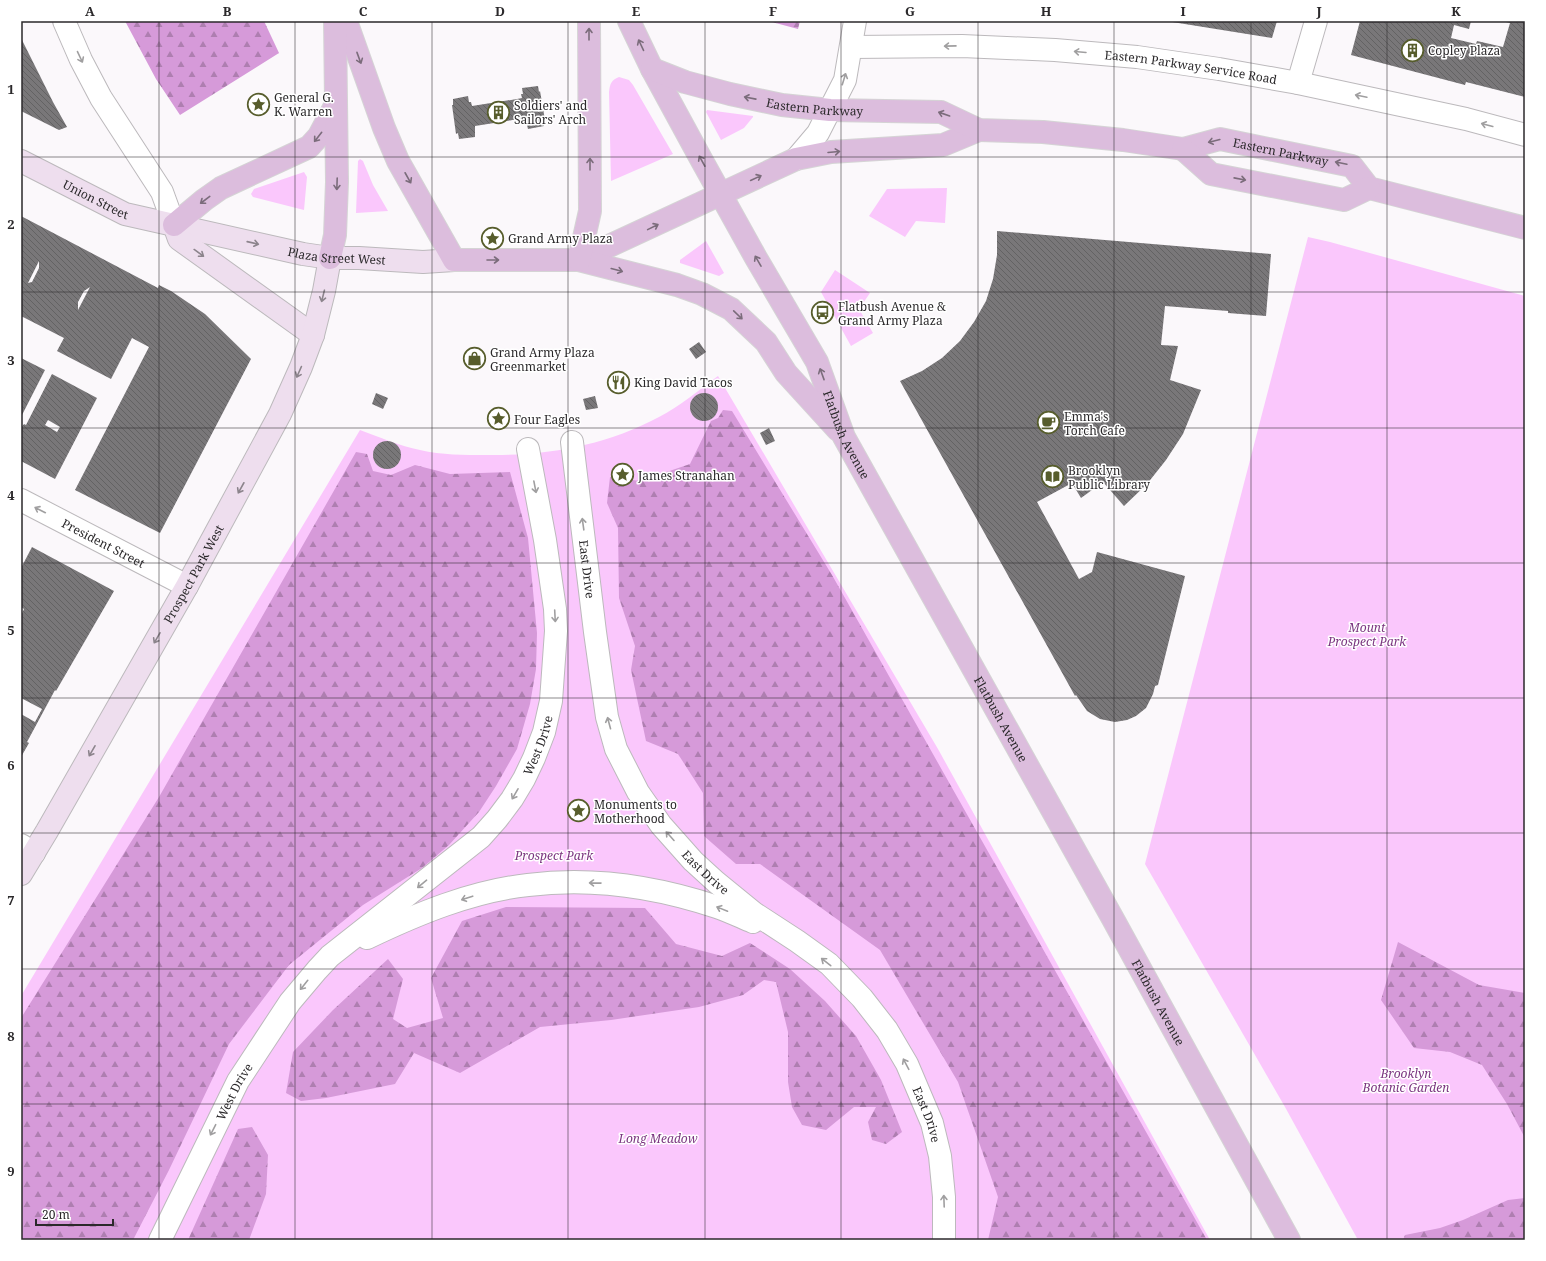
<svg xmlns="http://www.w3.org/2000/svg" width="1546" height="1261" font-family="'Noto Serif',serif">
<defs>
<pattern id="forest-firs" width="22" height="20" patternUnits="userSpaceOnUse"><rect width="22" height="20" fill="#d69ad9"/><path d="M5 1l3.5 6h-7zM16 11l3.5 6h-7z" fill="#ae7eb0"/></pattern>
<pattern id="building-back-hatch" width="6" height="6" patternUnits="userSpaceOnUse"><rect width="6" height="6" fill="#797779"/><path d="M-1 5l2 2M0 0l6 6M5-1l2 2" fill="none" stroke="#636263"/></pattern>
</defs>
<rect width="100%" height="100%" fill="#fbf8fb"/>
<path fill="#fac7fc" d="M619 77 629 80 633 85 673 154 611 181 609 92C610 84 611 80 619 77Z
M707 110 753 116V117L744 128 721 140 706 112Z
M360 159 363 161 373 185 388 211 356 213 358 161Z
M304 172 307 177 304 210 253 197 251 194 254 189Z
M947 188 945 223 916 221 905 237 869 216 887 189Z
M1308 237 1330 242 1525 296V1240H1358L1285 1107 1145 864Z
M706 241 724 273 719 276 680 263V260Z
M835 270 870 293 859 309 873 333 851 346 821 292Z
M718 376 938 749 1210 1240H21V996L360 430C379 437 400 446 420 450 442 455 464 455 486 455 546 456 605 446 659 417 680 406 699 390 718 376Z"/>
<path fill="url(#forest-firs)" d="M125 21H264L279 53 180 115 156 79Z
M768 21H800L798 29Z
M723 410 732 411 832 575 1207 1240H988L998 1197 958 1082 880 950 760 864H736L704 836 703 793 678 754 646 741 631 670 635 646 619 598 618 528 607 503 610 477 640 481 690 464 711 421 718 418Z
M356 452 367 454 373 471 391 475 415 465 450 474 510 472 528 538 537 633 536 669 530 704 517 749 496 786 479 812 449 845 422 868 363 905 289 965 229 1044 169 1170 133 1240H21V1018L159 797Z
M506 907 645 908 676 944 722 956 750 943 790 969 825 1001 856 1036 881 1080 902 1132 886 1144 872 1140 868 1122 876 1107H854L826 1130 802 1125 792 1107 788 1082V1032L776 982 764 980 743 995 699 1007 611 1020 540 1027 460 1073 414 1053 395 1084 326 1098 301 1101 286 1093 293 1052 333 1010 388 959 403 979 393 1019 407 1028 443 1018 431 978 462 921Z
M1398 942 1479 985 1525 993V1138L1507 1104 1482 1065 1450 1052 1414 1048 1381 1000Z
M252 1127 268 1155 266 1194 249 1240H188L238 1129Z
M1525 1198V1240H1403L1405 1235 1440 1228 1463 1220 1508 1200Z"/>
<path fill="url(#building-back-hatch)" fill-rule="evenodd" d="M1166 21H1277L1272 38Z
M1360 21H1471L1469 29 1454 25 1451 38 1476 44 1477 41 1503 47 1510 23 1502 21H1525V97L1466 82 1465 85 1351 55Z
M21 38 53 102 67 127 59 130 21 111Z
M538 86 539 92 540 91 545 120H543L544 126 528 129 525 118 475 126V137L459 139 458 133 456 134 452 105H453V99L468 96 469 102H471L472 106 517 99 522 98 521 94H523L522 88Z
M21 216 158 288 159 285 171 291 205 314 251 359 160 533 75 490 149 347 132 338 111 379 57 351 64 338 21 316ZM39 261V268L32 282 28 283ZM90 287 78 310V302L84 291Z
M997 231 1271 254 1266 316 1228 313V311L1165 306 1161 345 1178 346 1170 380 1201 390 1183 434 1166 460 1147 484 1124 506 1103 482 1081 498 1072 483 1037 502 1079 579 1092 572 1097 552 1185 576 1158 685 1155 686 1153 694 1146 708 1136 716 1127 720 1115 722 1100 719 1087 711 1076 695 1075 696 900 381 922 371 942 358 960 341 974 322 986 301 993 279 997 255Z
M699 342 706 352 696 359 689 349Z
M21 358 45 370 21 417Z
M52 374 97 398 55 479 21 461V428L24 424 26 425ZM48 420 60 427 57 432 45 425Z
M690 407a14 14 0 1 1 28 0a14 14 0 1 1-28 0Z
M376 393 388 398 383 409 372 404Z
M595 396 598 408 586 410 583 399Z
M503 412 505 424 493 425 492 413Z
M769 428 775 441 766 445 760 433Z
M373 455a14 14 0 1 1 28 0a14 14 0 1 1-28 0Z
M32 547 114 591 56 691 55 690 27 742 29 743 21 757V714L35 722 42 709 21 698V616L24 609 21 607V568Z"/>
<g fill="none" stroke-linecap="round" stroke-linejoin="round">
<defs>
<g id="street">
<path d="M64 21 81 60 101 98 162 192 174 225"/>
<path id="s1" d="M851 47 962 46 1055 50 1137 57 1219 69 1298 83 1466 119 1525 135"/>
<path d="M1298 83 1316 21"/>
<path d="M796 159 818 133 845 80 855 21"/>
<path id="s2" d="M572 442 595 632 607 717 616 749 638 792 661 825 693 861 716 882 754 913 797 941 829 964 862 998 887 1030 907 1064 932 1123 940 1156 944 1197V1240"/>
<path id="s3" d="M21 500 187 586"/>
<path d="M21 845 34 853"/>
<path d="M367 938C417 914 472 891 528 885 591 877 657 887 717 907 729 911 741 917 753 922"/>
<path id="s4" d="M160 1240 238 1081 290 1002 317 970 330 956 481 837 497 819 512 799 524 779 534 758 544 732 551 701 556 631 555 609 545 540 528 449"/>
</g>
<g id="secondary">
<path id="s5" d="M21 161 125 214 303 254 330 258H359L423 262 454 260"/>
<path d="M174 225 179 239 313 335"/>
<path id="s6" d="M21 874 47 831 187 586 280 414 301 367 313 335 324 291 330 258"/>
</g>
<g id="primary">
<path d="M346 21 384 128 398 161 454 260H579L796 159 831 152 943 145 979 130"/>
<path id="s7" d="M629 21 652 69 701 159 756 258 817 362 844 437 1113 919 1289 1240"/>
<path id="s8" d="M652 69 685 82 730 94 782 105 830 110 941 112 979 130 1043 132 1123 140 1183 149 1220 139 1352 166 1369 188 1525 228"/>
<path d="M1183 149 1211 174 1344 200 1369 188"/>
<path d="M174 225 204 200 221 188 309 147 319 136 335 106"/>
<path d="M330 258 335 235 337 182 335 21"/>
<path d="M579 260 677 285 702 294 731 309 766 342 786 373 838 430"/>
<path d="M579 260 590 211 589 21"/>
</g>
</defs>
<use href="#street" stroke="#bcb9bc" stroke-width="24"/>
<use href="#secondary" stroke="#bcb9bc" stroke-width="24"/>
<use href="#primary" stroke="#d5d4d5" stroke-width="24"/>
<use href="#street" stroke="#fff" stroke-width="22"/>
<use href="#secondary" stroke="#eedeee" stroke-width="22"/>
<use href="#primary" stroke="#dcbddd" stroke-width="22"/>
</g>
<defs><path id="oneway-shaft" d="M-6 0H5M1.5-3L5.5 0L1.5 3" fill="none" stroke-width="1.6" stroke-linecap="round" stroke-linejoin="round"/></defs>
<g stroke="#7b6c7b">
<use href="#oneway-shaft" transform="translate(589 34) rotate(-90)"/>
<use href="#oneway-shaft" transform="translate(641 45) rotate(-115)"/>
<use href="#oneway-shaft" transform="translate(359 58) rotate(70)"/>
<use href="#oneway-shaft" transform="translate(750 98) rotate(-169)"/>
<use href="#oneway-shaft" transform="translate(944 114) rotate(-161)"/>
<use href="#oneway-shaft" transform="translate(318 137) rotate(128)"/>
<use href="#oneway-shaft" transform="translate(1214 141) rotate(166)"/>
<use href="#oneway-shaft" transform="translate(834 152) rotate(-5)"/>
<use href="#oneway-shaft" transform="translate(702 161) rotate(-119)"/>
<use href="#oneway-shaft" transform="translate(1341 163) rotate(-168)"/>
<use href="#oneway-shaft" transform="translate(590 164) rotate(-90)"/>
<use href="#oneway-shaft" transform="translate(408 178) rotate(61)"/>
<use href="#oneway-shaft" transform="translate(756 178) rotate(-25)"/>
<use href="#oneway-shaft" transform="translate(1240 179) rotate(11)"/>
<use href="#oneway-shaft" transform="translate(337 184) rotate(92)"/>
<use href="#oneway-shaft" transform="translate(205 200) rotate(143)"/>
<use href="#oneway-shaft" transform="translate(653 227) rotate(-26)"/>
<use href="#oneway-shaft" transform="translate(493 260)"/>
<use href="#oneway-shaft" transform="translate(758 261) rotate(-120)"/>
<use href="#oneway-shaft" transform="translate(617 270) rotate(15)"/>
<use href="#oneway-shaft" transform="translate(738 315) rotate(44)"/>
<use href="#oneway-shaft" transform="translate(822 374) rotate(-110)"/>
</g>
<g stroke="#a09fa0">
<use href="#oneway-shaft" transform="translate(950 46) rotate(179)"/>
<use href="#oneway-shaft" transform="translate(1080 52) rotate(-175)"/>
<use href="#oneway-shaft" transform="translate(80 57) rotate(65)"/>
<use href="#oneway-shaft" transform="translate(844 79) rotate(-73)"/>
<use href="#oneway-shaft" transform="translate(1361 96) rotate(-168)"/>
<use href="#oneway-shaft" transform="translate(1487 125) rotate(-165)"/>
<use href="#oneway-shaft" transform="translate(535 487) rotate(79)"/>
<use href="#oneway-shaft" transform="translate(40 510) rotate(-153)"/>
<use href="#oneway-shaft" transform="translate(583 524) rotate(-98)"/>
<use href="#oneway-shaft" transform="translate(555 616) rotate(87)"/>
<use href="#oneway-shaft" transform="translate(609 723) rotate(-105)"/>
<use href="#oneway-shaft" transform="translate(515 794) rotate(120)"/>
<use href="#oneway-shaft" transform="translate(670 836) rotate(-132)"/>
<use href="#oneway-shaft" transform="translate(595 883) rotate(-179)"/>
<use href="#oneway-shaft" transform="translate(422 884) rotate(140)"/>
<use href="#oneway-shaft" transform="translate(467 898) rotate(162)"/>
<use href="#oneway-shaft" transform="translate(722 909) rotate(-158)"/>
<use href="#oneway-shaft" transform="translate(826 962) rotate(-142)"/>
<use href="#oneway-shaft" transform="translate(304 985) rotate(129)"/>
<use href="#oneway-shaft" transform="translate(906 1064) rotate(-118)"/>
<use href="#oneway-shaft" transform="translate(213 1130) rotate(117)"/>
<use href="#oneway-shaft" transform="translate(944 1201) rotate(-92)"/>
</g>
<g stroke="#8c848c">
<use href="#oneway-shaft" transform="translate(253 243) rotate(13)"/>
<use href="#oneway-shaft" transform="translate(199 253) rotate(36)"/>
<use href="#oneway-shaft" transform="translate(323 296) rotate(104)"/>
<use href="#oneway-shaft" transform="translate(299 372) rotate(114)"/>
<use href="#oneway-shaft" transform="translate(241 488) rotate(119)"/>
<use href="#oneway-shaft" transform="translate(157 638) rotate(120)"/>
<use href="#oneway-shaft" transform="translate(92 751) rotate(120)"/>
</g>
<path fill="none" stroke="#2b292b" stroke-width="1" stroke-opacity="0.55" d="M159 21V1240M295 21V1240M432 21V1240M568 21V1240M705 21V1240M841 21V1240M978 21V1240M1114 21V1240M1251 21V1240M1387 21V1240M21 157H1525M21 292H1525M21 428H1525M21 563H1525M21 698H1525M21 833H1525M21 969H1525M21 1104H1525"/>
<defs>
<symbol id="building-ring" viewBox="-11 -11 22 22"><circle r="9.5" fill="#fff" stroke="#575d2c" stroke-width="1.5"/><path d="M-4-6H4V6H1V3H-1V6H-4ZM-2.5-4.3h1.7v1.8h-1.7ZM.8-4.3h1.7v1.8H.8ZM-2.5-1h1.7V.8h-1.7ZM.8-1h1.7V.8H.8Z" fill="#575d2c"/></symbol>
<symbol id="sight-ring" viewBox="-11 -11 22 22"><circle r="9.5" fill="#fff" stroke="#575d2c" stroke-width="1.5"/><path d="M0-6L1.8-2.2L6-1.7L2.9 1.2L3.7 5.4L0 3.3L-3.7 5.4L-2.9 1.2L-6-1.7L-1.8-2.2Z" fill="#575d2c"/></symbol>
<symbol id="bus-ring" viewBox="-11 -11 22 22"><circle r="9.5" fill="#fff" stroke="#575d2c" stroke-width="1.5"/><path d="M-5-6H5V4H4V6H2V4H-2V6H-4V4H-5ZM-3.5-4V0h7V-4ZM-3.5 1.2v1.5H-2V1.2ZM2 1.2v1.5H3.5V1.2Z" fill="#575d2c"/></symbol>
<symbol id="shop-ring" viewBox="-11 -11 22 22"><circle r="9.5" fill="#fff" stroke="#575d2c" stroke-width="1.5"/><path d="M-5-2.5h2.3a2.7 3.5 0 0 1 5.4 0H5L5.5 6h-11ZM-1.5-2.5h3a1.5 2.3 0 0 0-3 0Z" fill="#575d2c"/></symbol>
<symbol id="restaurant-ring" viewBox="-11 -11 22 22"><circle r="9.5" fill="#fff" stroke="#575d2c" stroke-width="1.5"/><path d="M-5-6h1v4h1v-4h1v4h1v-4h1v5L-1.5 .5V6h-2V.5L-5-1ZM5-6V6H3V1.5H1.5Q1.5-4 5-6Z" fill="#575d2c"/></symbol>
<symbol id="cafe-ring" viewBox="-11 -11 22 22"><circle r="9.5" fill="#fff" stroke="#575d2c" stroke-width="1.5"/><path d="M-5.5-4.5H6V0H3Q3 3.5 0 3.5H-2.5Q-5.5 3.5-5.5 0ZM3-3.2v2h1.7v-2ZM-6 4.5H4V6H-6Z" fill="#575d2c"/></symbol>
<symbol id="library-ring" viewBox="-11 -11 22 22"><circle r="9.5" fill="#fff" stroke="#575d2c" stroke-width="1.5"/><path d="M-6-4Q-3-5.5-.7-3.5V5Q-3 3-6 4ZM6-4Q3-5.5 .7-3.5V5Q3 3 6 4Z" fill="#575d2c"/></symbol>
</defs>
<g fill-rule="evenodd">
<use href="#building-ring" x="1400" y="38" width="25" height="25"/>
<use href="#sight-ring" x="246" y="92" width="25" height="25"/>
<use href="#building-ring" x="486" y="100" width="25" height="25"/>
<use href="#sight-ring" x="480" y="226" width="25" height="25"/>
<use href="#bus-ring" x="810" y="300" width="25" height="25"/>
<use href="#shop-ring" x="462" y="346" width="25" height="25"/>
<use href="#restaurant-ring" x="606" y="370" width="25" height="25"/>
<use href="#sight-ring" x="486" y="406" width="25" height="25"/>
<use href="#cafe-ring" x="1036" y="410" width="25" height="25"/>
<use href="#sight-ring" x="610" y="462" width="25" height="25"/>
<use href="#library-ring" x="1040" y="464" width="25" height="25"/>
<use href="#sight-ring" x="566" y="798" width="25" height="25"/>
</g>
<g text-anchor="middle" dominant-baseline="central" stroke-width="3" stroke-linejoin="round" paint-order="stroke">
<g font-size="12" fill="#2b292b" stroke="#fff" text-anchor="start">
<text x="1428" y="50">Copley Plaza</text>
<text x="274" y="97">General G.<tspan x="274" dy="14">K. Warren</tspan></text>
<text x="514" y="105">Soldiers' and<tspan x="514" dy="14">Sailors' Arch</tspan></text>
<text x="508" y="238">Grand Army Plaza</text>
<text x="838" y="306">Flatbush Avenue &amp;<tspan x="838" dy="14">Grand Army Plaza</tspan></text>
<text x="490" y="352">Grand Army Plaza<tspan x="490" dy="14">Greenmarket</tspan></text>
<text x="634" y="382">King David Tacos</text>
<text x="1064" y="416">Emma's<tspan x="1064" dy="14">Torch Cafe</tspan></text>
<text x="514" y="419">Four Eagles</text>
<text x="1068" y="470">Brooklyn<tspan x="1068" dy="14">Public Library</tspan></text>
<text x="638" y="475">James Stranahan</text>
<text x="594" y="804">Monuments to<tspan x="594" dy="14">Motherhood</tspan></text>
</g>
<g font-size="12" fill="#2b292b" stroke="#fff">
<text stroke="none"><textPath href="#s1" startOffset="341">Eastern Parkway Service Road</textPath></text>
<text stroke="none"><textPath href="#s8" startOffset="168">Eastern Parkway</textPath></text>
<text stroke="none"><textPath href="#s8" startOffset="642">Eastern Parkway</textPath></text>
<text stroke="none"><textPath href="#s5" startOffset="84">Union Street</textPath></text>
<text stroke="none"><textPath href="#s5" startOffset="333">Plaza Street West</textPath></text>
<text stroke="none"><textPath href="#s7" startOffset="468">Flatbush Avenue</textPath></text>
<text stroke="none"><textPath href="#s3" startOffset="93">President Street</textPath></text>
<text stroke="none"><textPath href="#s2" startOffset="128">East Drive</textPath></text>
<text stroke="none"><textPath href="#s6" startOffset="346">Prospect Park West</textPath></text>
<text stroke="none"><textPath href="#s7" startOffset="792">Flatbush Avenue</textPath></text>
<text stroke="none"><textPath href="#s4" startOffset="634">West Drive</textPath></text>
<text stroke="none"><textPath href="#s2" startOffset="464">East Drive</textPath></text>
<text stroke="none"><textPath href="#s7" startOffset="1116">Flatbush Avenue</textPath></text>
<text stroke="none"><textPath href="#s4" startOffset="166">West Drive</textPath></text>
<text stroke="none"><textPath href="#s2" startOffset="800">East Drive</textPath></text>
</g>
<g font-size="12" font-style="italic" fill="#7b3580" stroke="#fff">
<text x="1367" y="627">Mount<tspan x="1367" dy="14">Prospect Park</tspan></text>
<text x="554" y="855">Prospect Park</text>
<text x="1406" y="1073">Brooklyn<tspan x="1406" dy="14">Botanic Garden</tspan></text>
<text x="658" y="1138">Long Meadow</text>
</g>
</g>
<rect width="1546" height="1261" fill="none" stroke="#ffffff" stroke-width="44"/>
<path d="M36 1219v6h77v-6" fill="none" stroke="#2b292b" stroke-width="2"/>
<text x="42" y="1219" font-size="12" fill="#2b292b" stroke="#ffffff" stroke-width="3" paint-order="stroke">20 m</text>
<rect x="22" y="22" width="1502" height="1217" fill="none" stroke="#2b292b" stroke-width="1.5"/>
<g font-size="13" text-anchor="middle" font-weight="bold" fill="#2b292b">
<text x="90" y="16">A</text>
<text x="227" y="16">B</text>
<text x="363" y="16">C</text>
<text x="500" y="16">D</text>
<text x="636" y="16">E</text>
<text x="773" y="16">F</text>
<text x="910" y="16">G</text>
<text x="1046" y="16">H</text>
<text x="1183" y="16">I</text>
<text x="1319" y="16">J</text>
<text x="1456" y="16">K</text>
<text x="11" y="94">1</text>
<text x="11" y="229">2</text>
<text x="11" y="365">3</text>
<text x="11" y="500">4</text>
<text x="11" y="635">5</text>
<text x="11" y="770">6</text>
<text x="11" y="905">7</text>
<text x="11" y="1041">8</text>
<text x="11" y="1176">9</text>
</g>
</svg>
